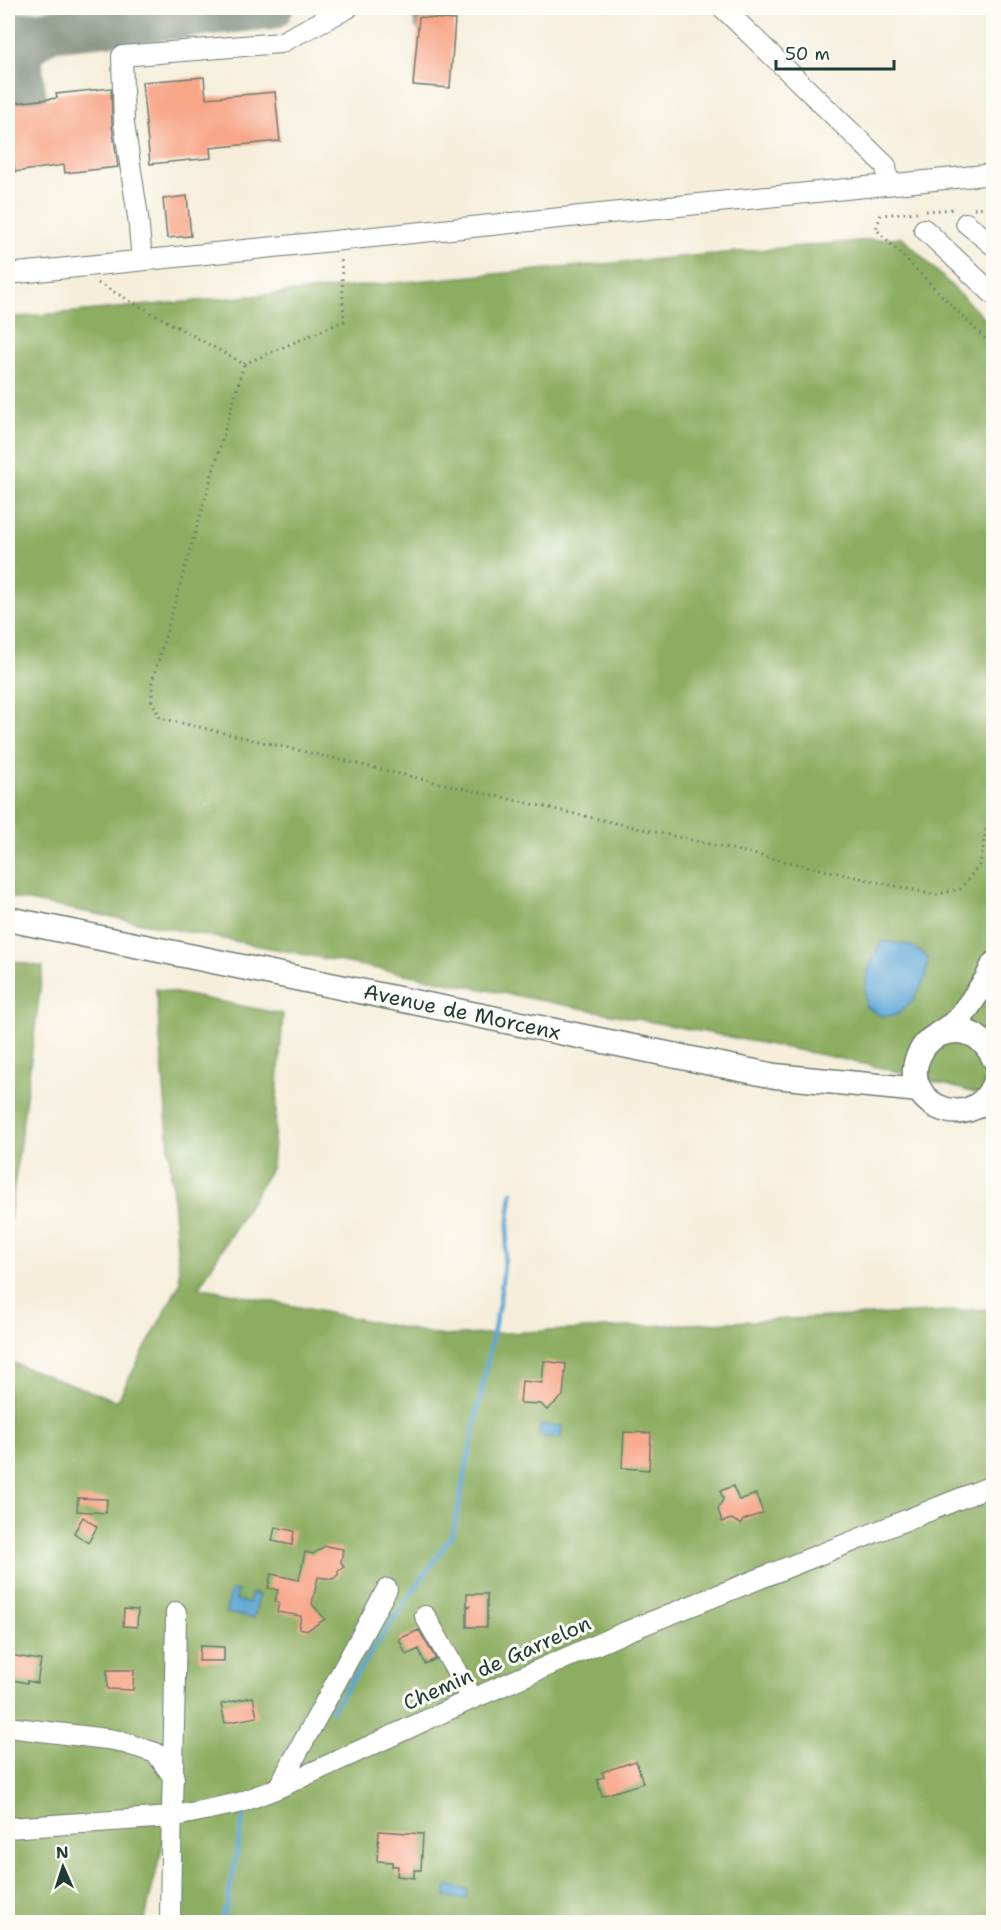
<svg xmlns="http://www.w3.org/2000/svg" width="1001" height="1930" font-family="'Shantell Sans',sans-serif">
<rect width="100%" height="100%" fill="#fdfcf7"/>
<filter id="ink" filterUnits="userSpaceOnUse"><feTurbulence type="fractalNoise" baseFrequency=".0167" numOctaves="2"/><feDisplacementMap in="SourceGraphic" scale="12" xChannelSelector="R" yChannelSelector="G"/><feConvolveMatrix kernelMatrix="1 2 1 2 8 2 1 2 1" color-interpolation-filters="sRGB"/></filter>
<filter id="wash" filterUnits="userSpaceOnUse"><feTurbulence type="fractalNoise" baseFrequency=".008" numOctaves="4" result="noise"/><feDisplacementMap in="SourceGraphic" scale="24" xChannelSelector="R" yChannelSelector="G"/><feGaussianBlur stdDeviation="1.35" result="paint"/><feColorMatrix in="noise" values="0 0 0 0 0 0 0 0 0 0 0 0 0 0 0 0 0 1.4 0 .05"/><feComposite in="paint" operator="in"/></filter>
<g filter="url(#wash)">
<rect width="100%" height="100%" fill="#f6eedb"/>
<path fill="#8dae62" stroke="#56764b" stroke-width="1.5" d="M902 237 993 327V1098L908 1074 833 1057 8 897V318Z
M8 960 43 967 8 1233Z
M156 989 283 1014 272 1167 199 1287 443 1336 993 1309V1922H177V1786L144 1922H8V1361L117 1401 180 1283Z"/>
<path fill="#5fa7d6" stroke="#3f7285" stroke-width="1.5" d="M882 941 910 945 928 957 926 977 914 999 897 1015 881 1016 866 1007C863 978 868 966 882 941Z
M540 1425 562 1426 561 1438 539 1436Z
M231 1590 238 1591 236 1600 249 1603 252 1593 259 1595 254 1618 226 1613Z
M447 1886 468 1889 467 1899 446 1897Z"/>
<g fill="none" stroke-linecap="round" stroke-linejoin="round">
<path stroke="#5fa7d6" stroke-width="4.5" d="M331 1711 453 1533 500 1299 512 1193
M219 1922 227 1906 244 1812 248 1809"/>
<path stroke="#8a9688" stroke-width="42" d="M434 18 435 8
M8 35 272 8
M26 101C22 63 12 47 53 30"/>
</g>
<g id="blocks">
<path fill="#f8a688" d="M419 17 455 20 450 88 413 85Z
M204 77 206 98 275 92 280 141 210 148 211 158 150 164 142 82Z
M111 88 112 126 118 167 65 173 64 165 15 172 8 104 57 98 56 94Z
M187 196 191 236 167 238 163 199Z
M544 1361 566 1364 563 1396 547 1410 541 1404 520 1403 522 1381 542 1383Z
M624 1432 651 1433 649 1470 622 1468Z
M733 1486 739 1500 756 1494 763 1513 743 1520 741 1524 731 1519 722 1522 718 1509 723 1499 720 1491Z
M78 1498 107 1499 106 1513 77 1511Z
M83 1517 97 1527 88 1543 74 1533Z
M275 1527 294 1531 292 1545 272 1541Z
M325 1546 343 1549 341 1562 344 1567 338 1571V1575L333 1579 318 1577 312 1604 325 1619 308 1630 299 1628 301 1616 277 1612 279 1602 275 1601 278 1590 268 1588 271 1574 299 1580 305 1552 313 1554Z
M467 1594H487V1627H467V1608L470 1606H467Z
M124 1609 138 1610 137 1627 123 1626Z
M419 1630 436 1659 425 1664 419 1649 406 1655 399 1639Z
M200 1646 224 1647V1661H199Z
M9 1655 41 1660 37 1683 27 1681V1683L8 1679Z
M107 1670H134L133 1690 107 1689Z
M253 1697 257 1717 225 1723 221 1704Z
M636 1761 643 1783 602 1796 597 1779 604 1777 602 1772Z
M379 1831 423 1834 421 1870H414V1878L397 1876 398 1866H392V1862L377 1861Z"/>
</g>
</g>
<g filter="url(#ink)">
<use href="#blocks" fill-opacity="0" stroke="#6a7b6e" stroke-width="1.5"/>
<g fill="none" stroke-linecap="round" stroke-linejoin="round">
<defs>
<path id="minor" d="M723 8 886 166 888 185
M966 223 994 246
M924 229 994 295
M142 260 138 217 124 124 122 56 280 43 348 8
M8 274 994 174
M425 1616 472 1699
M8 1727 115 1740 156 1753 174 1778
M278 1788 387 1589
M8 1828 171 1817 239 1803 278 1788 472 1699 623 1633 994 1485
M170 1922C171 1819 175 1716 176 1612"/>
<path id="major" d="M8 919 775 1076 920 1090
M937 1035 958 1021 987 979 994 964
M994 1058C987 1044 975 1032 959 1031 945 1030 931 1036 923 1048 889 1099 971 1141 994 1084"/>
</defs>
<use href="#minor" stroke="#6a7b6e" stroke-width="22"/>
<use href="#major" stroke="#6a7b6e" stroke-width="27"/>
<path stroke="#6a7b6e" stroke-width="3" stroke-dasharray="1.5 4.5" stroke-linecap="butt" d="M974 208 994 206
M926 211 956 209
M917 212 881 215 876 229 994 348
M98 283 244 364 152 682V701L160 718 443 784 935 895 960 889 980 864 994 785
M244 364 344 321 341 257"/>
<use href="#minor" stroke="#fff" stroke-width="20"/>
<use href="#major" stroke="#fff" stroke-width="24"/>
</g>
</g>
<g text-anchor="middle" dominant-baseline="central" stroke-width="6" stroke-linejoin="round" paint-order="stroke">
<g font-size="21" fill="#1f3d34" stroke="#fdfcf7">
<text transform="translate(462 1012) rotate(12)">Avenue de Morcenx</text>
<text transform="translate(497 1663) rotate(-24)">Chemin de Garrelon</text>
</g>
</g>
<rect width="1001" height="1930" fill="none" stroke="#fdfcf7" stroke-width="30"/>
<g transform="translate(63 1867) rotate(357)" stroke="#fdfcf7" stroke-width="4.5" paint-order="stroke">
<path d="M0-4.5L10 22L0 15L-10 22Z" fill="#1f3d34"/>
<text y="-9" font-size="16" font-weight="bold" text-anchor="middle" fill="#1f3d34">N</text>
</g>
<path d="M776 60v9h118v-9" fill="none" stroke="#1f3d34" stroke-width="3"/>
<text x="785" y="60" font-size="18" fill="#1f3d34" stroke="#fdfcf7" stroke-width="4.5" paint-order="stroke">50 m</text>
</svg>
